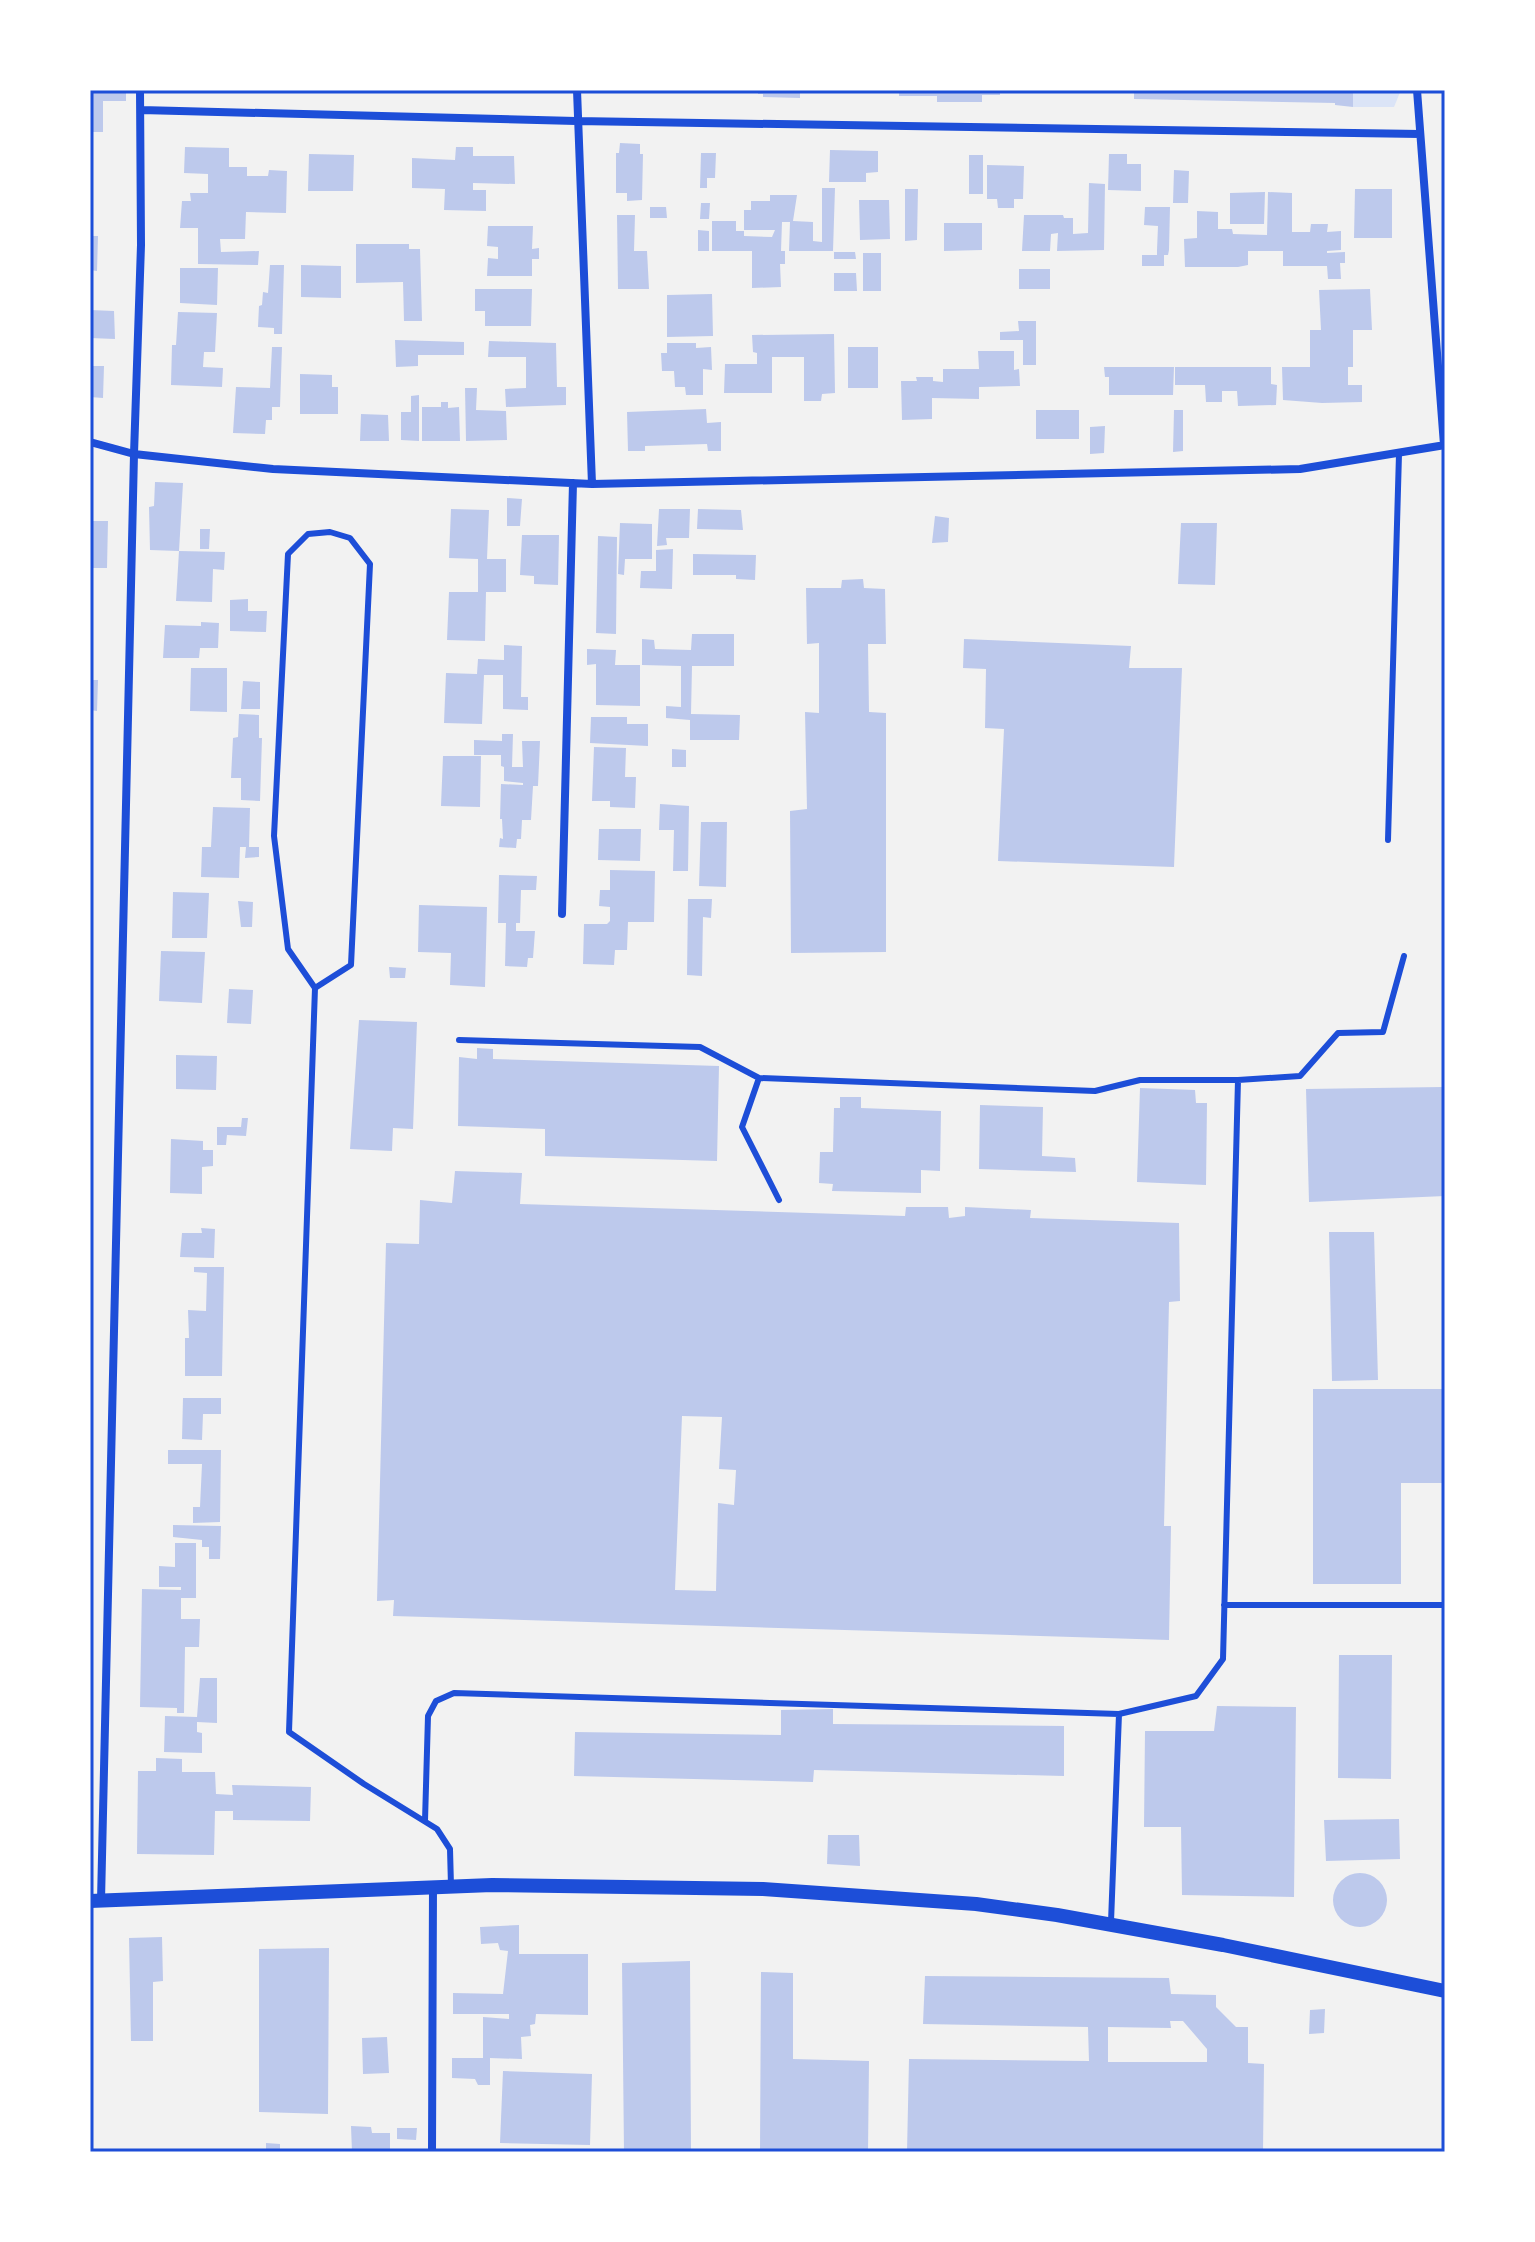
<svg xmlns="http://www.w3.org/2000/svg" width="1535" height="2242" font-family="'Exo 2',sans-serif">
<rect width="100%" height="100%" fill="#f2f2f2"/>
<path fill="#dbe4f7" d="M1353 90H1401L1394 107H1353Z"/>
<path fill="#bdc9ec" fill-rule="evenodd" d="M90 90H126V101H103V132H90Z
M758 90H800V98L763 97V94H758Z
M899 90H1000V95H982V102H937V96H899Z
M1134 90H1353V107L1335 105V103L1134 99Z
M620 143 640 144V154H643L642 200 627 201V193H616V153H619Z
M185 147 229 148V167H247V176H268L269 170 287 171 286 213 246 212 245 239H220L221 252 259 251 258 265 198 264V228H180L182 201H191L190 193H208V174L184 173Z
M456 147H473V156H514L515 184 473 183V190H486V211L444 210 445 189 412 188V158L455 160Z
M830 150 878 151V172L866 173V182H829Z
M701 153H716L715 178H707V188H700Z
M309 154 354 155 353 191H308Z
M1109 154H1127V164H1141V191L1108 190Z
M969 155H983V194H969Z
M987 165 1024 166 1023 199H1014V208H998L997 199H987Z
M1174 170 1189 171 1188 203H1173Z
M1089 183 1105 184 1104 250 1057 251 1058 233 1051 234 1050 251H1022L1024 215H1063L1064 218H1073V234L1088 233Z
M822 188H835L833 251H789L790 222H782L781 251H785V264H780L781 287 752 288V251H712V221H736V231H744V236L772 237 775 230H744V210H751V201H770V195H797L793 221 813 222V241L822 242Z
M905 189H918L917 240 905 241Z
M1355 189H1392V238H1354Z
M1265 192 1264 224H1230V193Z
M1268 192 1292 193V232H1310L1311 224H1328L1327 232 1341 231V250L1327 251V253L1345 252V263H1340L1341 279H1328L1327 266H1283V251H1248V265L1238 267H1185L1184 239 1197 238V211L1218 212V229H1232L1233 234 1267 235Z
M859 200H889L890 239 860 240Z
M701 203H710L709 219H700Z
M650 207H666L667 218H650Z
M1145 207H1170L1169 250 1168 255H1164V266H1142V255H1157V250L1158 226 1144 225Z
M617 215H635L634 251H647L649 289H618Z
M944 223H982V250L944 251Z
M488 226H533L532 249 539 248V259H532V276H487L488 258 498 259V247L487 246Z
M698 230 709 231V251H698Z
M90 236H98L97 271 90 270Z
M356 244H409V249H420L422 321H404L403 282 356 283Z
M834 252H855L856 259H834Z
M863 253H881V291H863Z
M270 265H284L282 334H274V328L258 327 259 306 262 305 263 292 268 293Z
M301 265 341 266V298L301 297Z
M180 268H218L217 305 180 303Z
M1019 269H1050V289H1019Z
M834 273H856L857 291H834Z
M475 289H532L531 326H485V311H475Z
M1370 289 1372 330H1353V367H1348V385H1362V402L1322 403 1283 400 1282 367H1310V330H1321L1319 290Z
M712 294 713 336 667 337V295Z
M90 310 114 311 115 339 90 338Z
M178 312 217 313 215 352H204L203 367 223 368 222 387 171 385 172 345H176Z
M1018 321H1036V365H1023V340H1000V332L1019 331Z
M834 334 835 393 822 394 821 401H804V357H772V393H724L725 364H757V353L753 352 752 335Z
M395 340 464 342V355H418V366L396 367Z
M489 341 556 343 557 387H566V405L506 407 505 389 526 388V357H488Z
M667 343H696V348L711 347 712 370 703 369V395H686L685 387H675L674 371H662L661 353H667Z
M272 347H282L280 407H272V420H266L265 434 233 433 236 387 270 388Z
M848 347H878V388H848Z
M978 351H1014V370L1019 369 1020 386 979 387V399L932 398V419L902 420 901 381H917L916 377H933V381L943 382V369H979Z
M90 366H104L103 398 90 397Z
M1104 367H1174L1173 395H1109V377H1105Z
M1175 367H1271V384L1277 385 1276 405 1238 406 1237 391H1222V402H1206L1205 385H1175Z
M300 374 332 375V387H338V414H300Z
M465 388H477L476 410 506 411 507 440 466 441Z
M419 395V441L401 440V412H411V396Z
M441 402H448V408L459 407 460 441H422V407H441Z
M706 409 707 423 721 422V451H708L707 444 645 446V451H628L627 412Z
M1036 410H1079V439H1036Z
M1174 410H1183V451L1173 452Z
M361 414 388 415 389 441H360Z
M1105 426 1104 453 1090 454V427Z
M155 482 183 483 179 551 150 550 149 507 154 506Z
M507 498 522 499 520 526H507Z
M451 509 489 510 487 559H506V592H486L485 641 447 640 449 592H478V559L449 558Z
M659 509H690L689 538H666L667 545 657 546Z
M698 509 741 510 743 530 697 529Z
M935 516 949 518 948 542 932 543Z
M90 521H108L107 568H90Z
M620 523 652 524V559H625L624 575 618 574Z
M1181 523H1217L1215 585 1178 584Z
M200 529H210L209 549H200Z
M522 535H559L558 585 534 584V576L520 575Z
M598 536 617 537 616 634 596 633Z
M673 549 672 589 640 588 641 571H656V550Z
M179 551 225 552 224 570 213 569 212 602 176 601Z
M693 554 756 555 755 580 736 579V575H693Z
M863 579 864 588 885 589 886 644H868L869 712 886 713V952L791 953 790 811 807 809 805 712 819 713V643L807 644 806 588H841L842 580Z
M248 599V611H267L266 632 230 631V600Z
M201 622 219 623 218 648H200L199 658H163L165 625 201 626Z
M692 634H734V666H692L691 714 740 715 739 740H690V720L666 718V706L681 707V666L642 665V639L654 640 655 649 691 650Z
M964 639 1131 646 1129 668H1182L1174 867 998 861 1004 729 985 728 986 669 963 668Z
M504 645 522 646 521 697H528V710L503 709V675H484L482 724 444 723 446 673 477 674 478 659 504 660Z
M587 649 616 650 615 665H640V706L596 705V664L587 665Z
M191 668H227V712L190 711Z
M90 680H98L97 711 90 710Z
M243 681 260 682V709H241Z
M239 714 259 715V738H262L260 801 241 800V778H231L233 738 238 737Z
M591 717H627V724H648V746L590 743Z
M502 734H513L512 767H523L522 741H540L538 786H533L531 820H522L521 839H517L516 848 499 847 500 838 503 839 502 819H500L501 784 523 785V783L504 781V767L501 766V755H474V740L502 741Z
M594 747 626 748 625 777H636L635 808 610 807V801H592Z
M672 749 686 750V767H672Z
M443 756H481L480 807 441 806Z
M660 804 689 806 688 871H673L674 830H659Z
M213 807 250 808 249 847H259V857L245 858 246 847H240L239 878 201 877 202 847H211Z
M701 822H727L726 887 699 886Z
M599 829H641L640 861 598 860Z
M610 870 655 871 654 922H628L627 950H615L614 965 583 964 584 924H607L610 921V907L599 906 600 890H610Z
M499 875 537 876 536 890H521L520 923H516V931H535L533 958H528L527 967 505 966 506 923H498Z
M173 892 209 893 207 938H172Z
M688 899H712L711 918 703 917 702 976 687 975Z
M238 901 253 902 252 927H241Z
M419 905 487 907 485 987 450 985 451 953 418 952Z
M161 951 205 952 202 1003 159 1001Z
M389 967 406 968 405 978H390Z
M229 989 253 990 251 1024 227 1023Z
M1442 1005H1445V1196L1309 1202 1306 1089 1442 1087Z
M359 1020 417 1022 413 1129 393 1128 392 1151 350 1149Z
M477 1048 493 1049V1059L719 1066 717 1161 545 1156V1129L458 1126 459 1057 477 1059Z
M176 1055 217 1056 216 1090 176 1089Z
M1140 1088 1195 1090 1196 1103H1207L1206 1185 1137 1182Z
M840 1097H861V1108L941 1111 940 1171 921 1170V1193L832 1191 833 1184 819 1183 820 1152H833L834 1108H840Z
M980 1105 1043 1107 1042 1156 1075 1158 1076 1172 979 1169Z
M242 1118H248L246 1136 227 1135 226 1145H217V1127H241Z
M171 1139 203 1141V1150H213V1166L202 1167V1194L170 1193Z
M455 1171 522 1173 520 1204 905 1216 906 1207H948L949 1218 965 1216V1207L1031 1210 1030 1218 1179 1223 1180 1301 1169 1302 1164 1526H1171L1169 1640 393 1616 394 1600 377 1601 386 1243 419 1244 420 1200 452 1203ZM682 1416 722 1417 719 1469 736 1470 734 1505 718 1503 716 1591 675 1590Z
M201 1228 215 1229 214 1258 180 1257 182 1233H202Z
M1329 1232H1374L1378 1380 1332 1381Z
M194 1267H224L222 1376H185V1338H189L188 1310 206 1311 207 1273 194 1272Z
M1313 1389H1445V1483H1401V1584H1313Z
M183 1398H221V1414H203L202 1440 182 1439Z
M168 1450H221L220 1522 193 1523V1507H200L202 1464H168Z
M173 1525 221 1526 220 1559H209V1547H202V1540L173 1537Z
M175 1543H196V1598H181V1619H200L199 1647H185L184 1713H177V1708L140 1707 142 1589 181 1590V1587H159V1566L175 1567Z
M1339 1655H1392L1391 1779 1338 1778Z
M200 1678H217V1723L197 1722V1732L202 1733V1753L164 1752 165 1716 197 1717Z
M1217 1706 1296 1707 1294 1897 1182 1895 1181 1827H1144L1145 1731H1214Z
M833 1709V1724L1064 1726V1776L814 1770 813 1782 574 1776 575 1732 781 1735V1710Z
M156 1758 182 1759V1772H215L216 1794 233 1795 232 1785 311 1787 310 1821 233 1820V1811H215L214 1855 137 1854 138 1771H156Z
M1399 1819 1400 1859 1326 1861 1324 1820Z
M828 1835H859L860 1866 827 1864Z
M1333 1900a27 27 0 1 1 54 0a27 27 0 1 1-54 0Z
M519 1925V1954H588V2015L536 2014 535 2024 530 2025 531 2036 521 2037 522 2059 490 2058V2085H478L475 2079 452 2078V2058H483V2017L509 2019V2014H453V1993L503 1994 508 1951 500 1950 498 1943 481 1944 480 1927Z
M162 1937 163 1981 153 1982V2041H131L129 1938Z
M329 1948 328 2114 259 2112V1949Z
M690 1961 691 2152H624L622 1963Z
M761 1972 793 1973V2059L869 2061 868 2152H760Z
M925 1976 1169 1978 1171 1994 1216 1995V2007L1236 2027H1248V2063L1264 2064 1263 2152H907L909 2059 1089 2061 1088 2027 923 2024ZM1170 2021H1183L1207 2049V2062H1108V2027L1171 2028Z
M1325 2009 1324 2033 1309 2034 1310 2010Z
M387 2037 389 2073 363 2074 362 2038Z
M503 2071 592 2074 590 2145 500 2143Z
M351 2126 371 2127 372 2133H390V2152H352Z
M397 2128H417L416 2140 397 2139Z
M266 2143 280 2144V2152H266Z"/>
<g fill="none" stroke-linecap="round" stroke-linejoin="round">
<path stroke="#1d4ed8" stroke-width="6" d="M1388 840 1399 454
M315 988 351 965 370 564 350 538 330 532 308 534 288 554 274 836 288 949 315 988 289 1732 364 1784 437 1829 450 1849 451 1886
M459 1040 700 1047 759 1078
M779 1200 742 1127 759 1078 1095 1091 1140 1080H1238L1300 1076 1338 1033 1383 1032 1404 956
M1224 1605H1445
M425 1821 428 1716 436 1701 454 1693 1119 1714
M1111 1922 1119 1714 1196 1696 1223 1659 1238 1080"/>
<path stroke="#1d4ed8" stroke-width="8" d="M577 90 592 484
M1417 90 1444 445
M141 110 576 121 1420 134
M90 442 134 454 273 469 592 484 1300 469 1445 445
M562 914 573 483
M101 1901 134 454 141 245 140 90
M432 2152 433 1886"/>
<path stroke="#1d4ed8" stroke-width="14" d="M90 1901 492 1885 763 1889 976 1904 1057 1915 1223 1945 1445 1991"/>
</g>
<rect width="1535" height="2242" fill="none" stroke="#ffffff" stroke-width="184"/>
<rect x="92" y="92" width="1351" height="2058" fill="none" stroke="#1d4ed8" stroke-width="3"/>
</svg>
